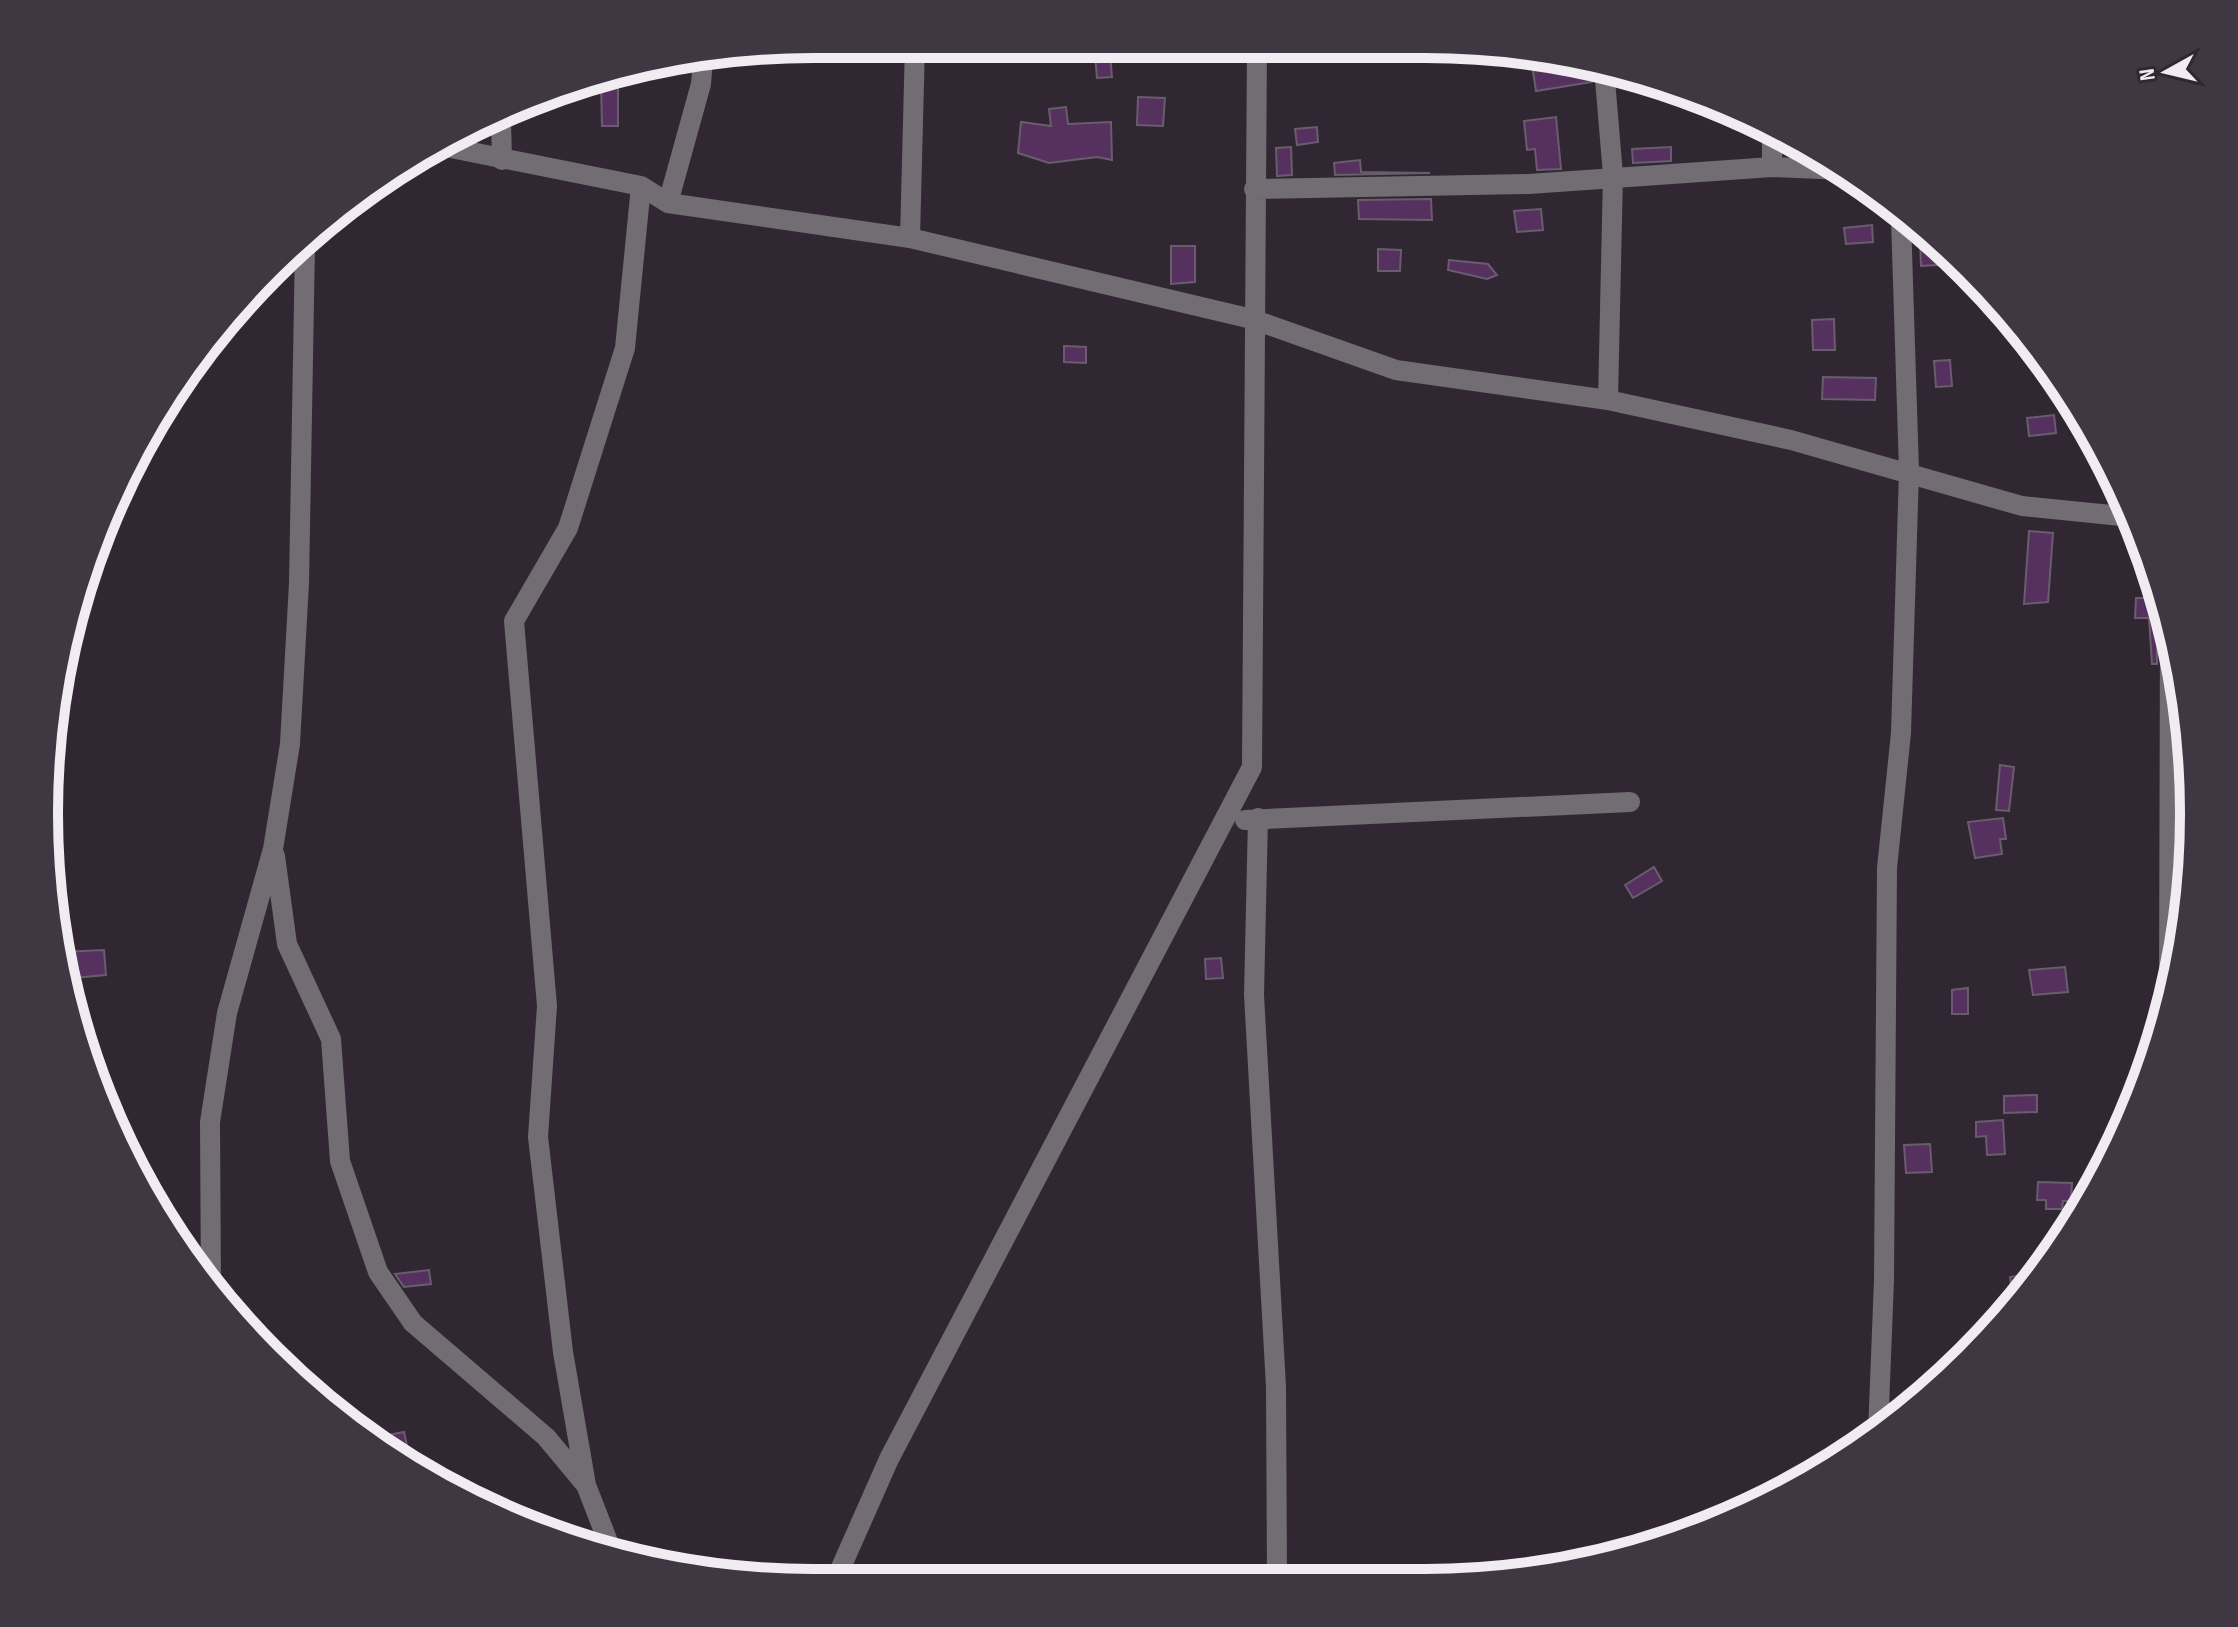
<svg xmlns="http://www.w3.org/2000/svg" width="2238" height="1627" font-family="'Sofia Sans Condensed',sans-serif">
<rect width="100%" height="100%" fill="#302733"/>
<path fill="#563160" stroke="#685e6b" stroke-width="2" d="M1094 44H1109L1112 77 1097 78Z
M1531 58 1590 66 1592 82 1536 91Z
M601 85H618V126H602Z
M1138 97 1165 98 1163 126 1137 125Z
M1066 107 1068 124 1111 122 1112 160 1097 157 1049 163 1018 153 1021 122 1051 126 1049 109Z
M1556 117 1561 169 1537 170 1535 149 1527 150 1524 121Z
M1317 127 1318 142 1297 145 1295 129Z
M1291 147 1292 175 1277 176 1276 148Z
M1671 147V161L1633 163 1632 149Z
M1360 160 1361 172 1430 173 1335 175 1334 163Z
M1431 199 1432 220 1359 219 1358 200Z
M1541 209 1543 230 1517 232 1514 211Z
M1872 225 1873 242 1846 244 1844 228Z
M1920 238 1938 254V265L1921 266Z
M1171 246H1195V282L1171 284Z
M1378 249 1401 250 1400 271H1378Z
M1449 260 1488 264 1497 275 1487 279 1448 270Z
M1834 319 1835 350H1813L1812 320Z
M1064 346 1086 347V363L1064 362Z
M1950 360 1952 386 1936 387 1934 361Z
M1823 377 1876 378 1875 400 1822 399Z
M2054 415 2056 433 2029 436 2027 418Z
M2029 531 2053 533 2048 602 2024 604Z
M2148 561 2163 602 2162 620 2157 630V664H2152L2149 618H2135L2136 598H2146Z
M2000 765 2014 767 2009 811 1996 810Z
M2003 818 2006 839H2000L2002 854 1975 858 1968 822Z
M1654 867 1662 881 1633 898 1625 885Z
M104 950 106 975 74 978 73 966 65 967 61 952Z
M1221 958 1223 978 1206 979 1205 959Z
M2065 967 2068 992 2033 995 2029 970Z
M1968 988V1014H1952V990Z
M2037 1095V1112L2004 1113V1096Z
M2003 1120 2005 1154 1987 1155 1986 1136 1976 1137V1122Z
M1930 1144 1932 1172 1906 1173 1904 1145Z
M2038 1182 2072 1183 2071 1201H2063L2062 1209H2046V1200H2037Z
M429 1270 431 1284 404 1287 395 1274Z
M2038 1273 2023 1293 2014 1306 2010 1277Z
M404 1432 409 1455 397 1457 391 1453 388 1435Z"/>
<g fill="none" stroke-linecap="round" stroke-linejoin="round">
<path stroke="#716d73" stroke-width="20" d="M1604 68 1613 175 1608 400
M501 121 502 160
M446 147 641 186 668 203 910 238 1252 319 1396 370 1608 400 1791 440 2022 506 2131 517
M1772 167V137
M1254 189 1529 184 1772 167 1844 170
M668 203 701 84 703 59
M910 238 915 44
M1258 818 1254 995 1276 1387 1277 1578
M1245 820 1630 802
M275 856 287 944 331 1039 340 1161 378 1272 413 1323 546 1437 586 1485
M2169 993 2170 630
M211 1291 210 1122 227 1013 273 849 290 744 299 583 305 245
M1878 1433 1884 1280 1887 868 1901 733 1909 471 1901 219
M614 1557 586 1485 563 1352 538 1137 547 1006 514 621 568 528 625 348 641 186
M835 1581 889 1459 1252 767 1257 44"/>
</g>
<path d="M0 0H2238V1627H0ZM813 58H1425A755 755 0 0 1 2180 813V814A755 755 0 0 1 1425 1569H813A755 755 0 0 1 58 814V813A755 755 0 0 1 813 58Z" fill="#3f3742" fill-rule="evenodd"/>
<path fill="none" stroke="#f1ebf2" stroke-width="10" d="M813 58H1425A755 755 0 0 1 2180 813V814A755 755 0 0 1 1425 1569H813A755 755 0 0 1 58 814V813A755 755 0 0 1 813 58Z"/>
<g transform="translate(2166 72) rotate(262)" stroke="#302733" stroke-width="6" paint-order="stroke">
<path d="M0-6L14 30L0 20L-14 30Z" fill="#f1ebf2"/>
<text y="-12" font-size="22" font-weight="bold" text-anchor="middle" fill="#f1ebf2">N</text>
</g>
</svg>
